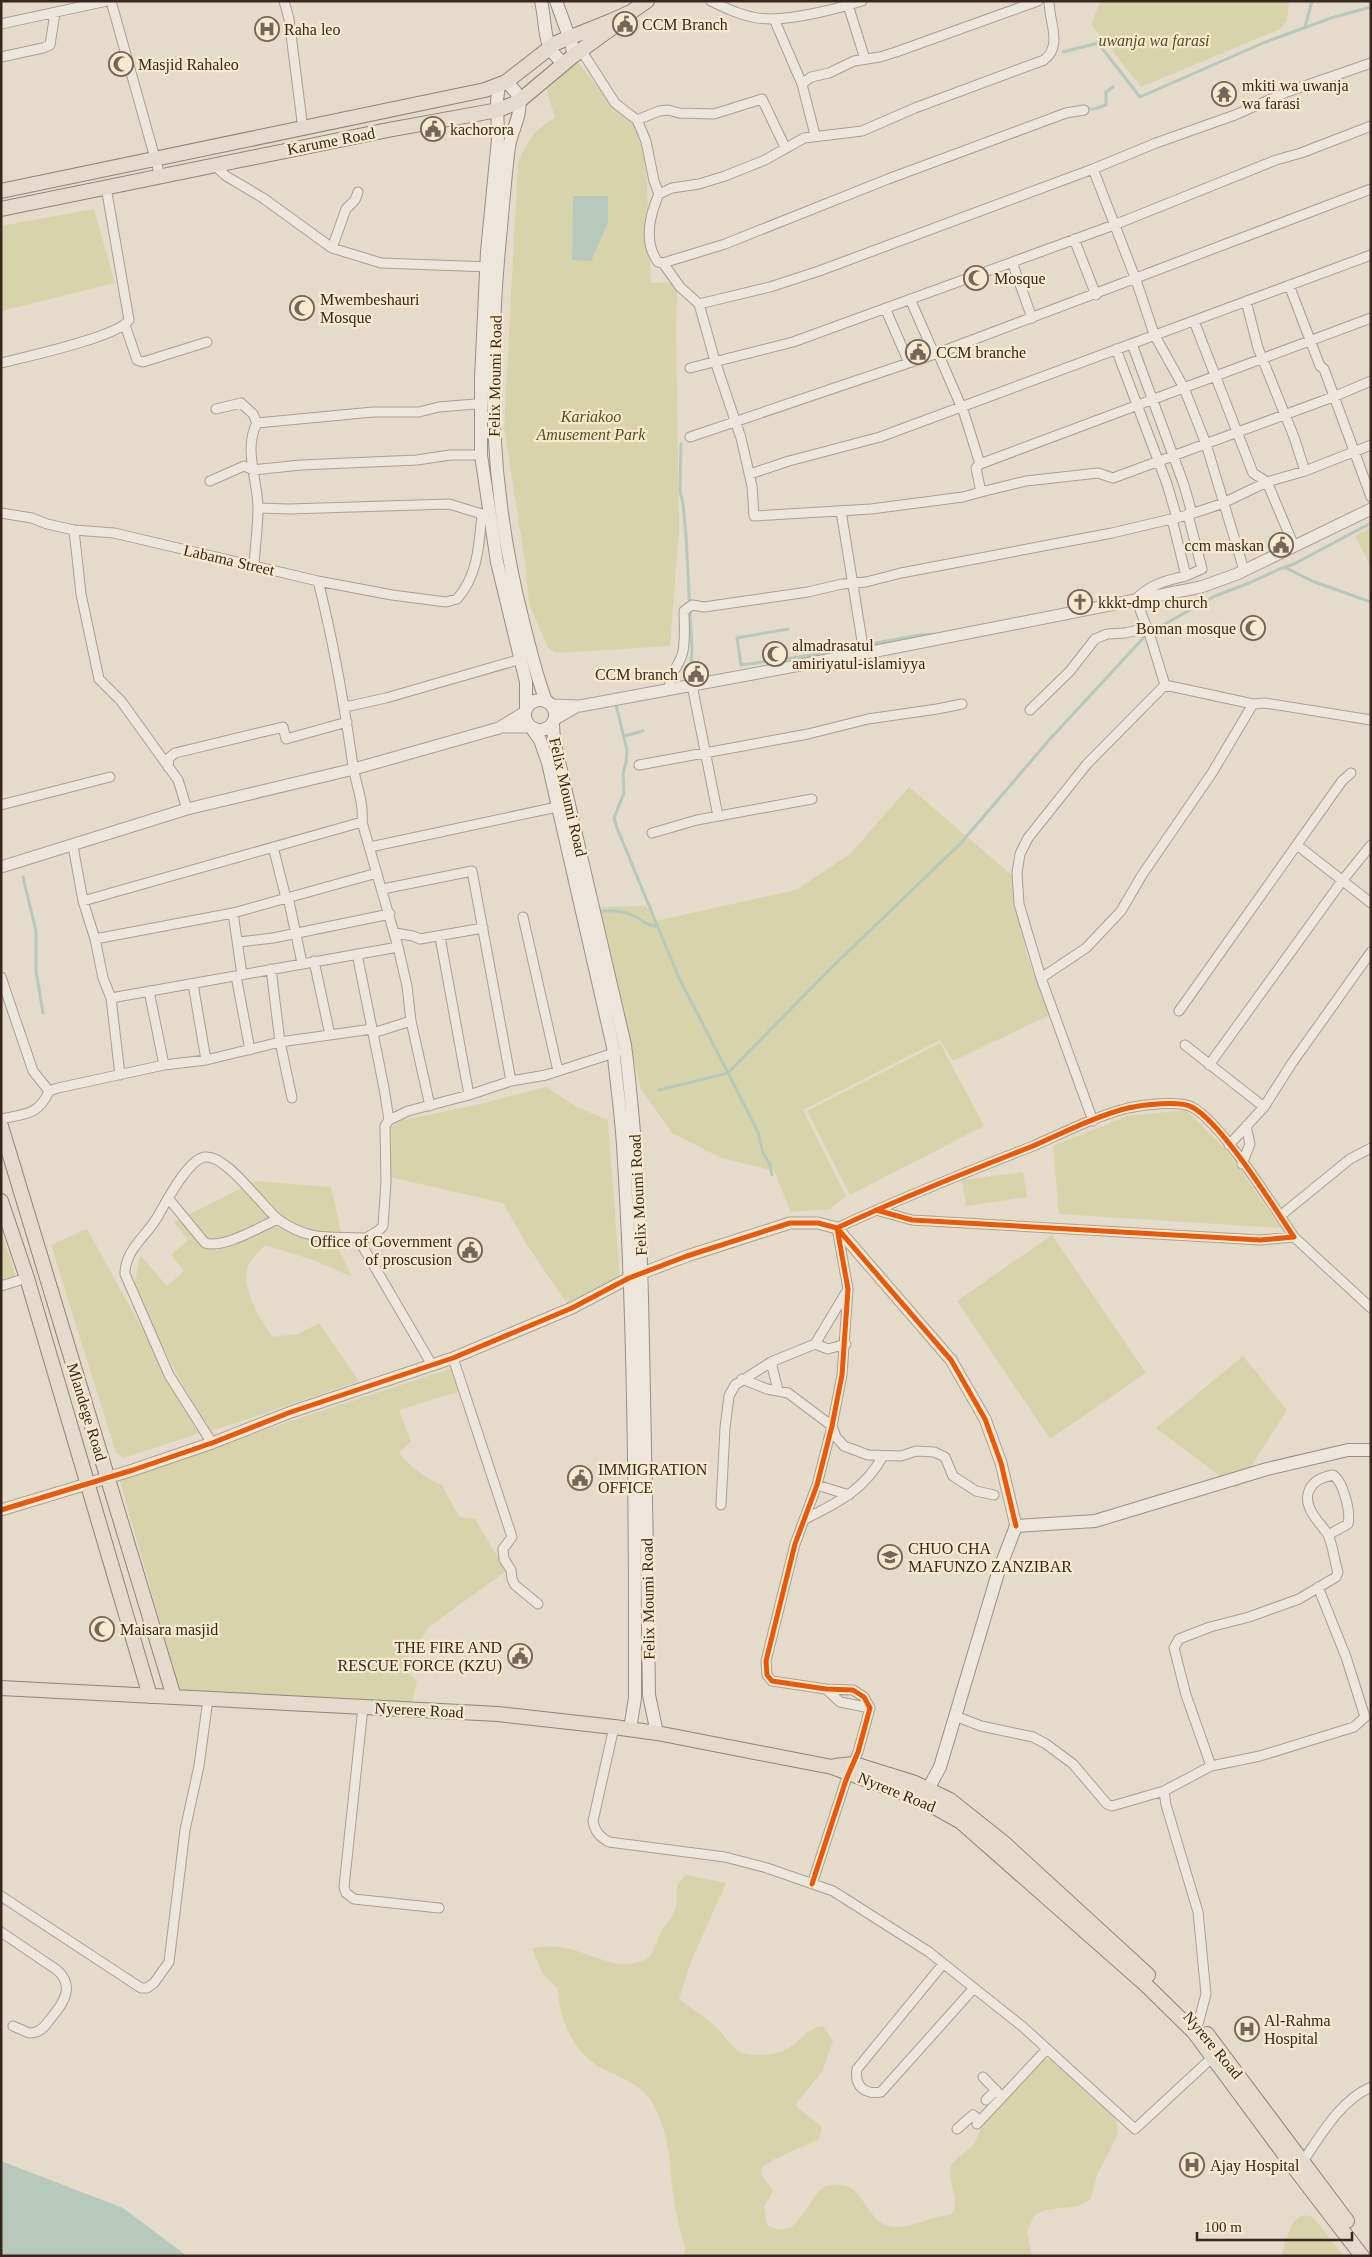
<svg xmlns="http://www.w3.org/2000/svg" width="1372" height="2257" font-family="'Times New Roman',serif">
<rect width="100%" height="100%" fill="#e5dbca"/>
<path fill="#d7d4ab" d="M1101 1H1289L1287 21 1278 30 1141 87 1091 24Z
M577 61 611 104 635 126 642 146 646 161 651 283 674 282 677 293 676 331 679 530 670 646 556 653 548 648 529 604 525 561 504 428 518 163C527 142 534 129 555 118L546 88Z
M94 209 115 283 1 311V226Z
M1371 528V567L1355 536Z
M909 787 1014 877 1026 953 1050 1015 953 1061 940 1040 803 1110 846 1196 830 1209 791 1212 774 1171 721 1158 672 1133 641 1089 597 907 646 906 656 921 796 890 850 854Z
M940 1043 984 1126 850 1195 807 1111Z
M546 1087 577 1107 608 1120 620 1279 570 1308 527 1245 503 1203 390 1177 388 1127 398 1121 476 1105Z
M1186 1110 1227 1151 1281 1228 1059 1214 1053 1146 1127 1116Z
M1023 1172 1027 1197 966 1206 962 1180Z
M256 1181 331 1187 342 1236 335 1241 352 1277 313 1260 265 1245C260 1251 254 1256 250 1262 237 1283 261 1321 273 1337L298 1334 319 1323 359 1381 209 1432 133 1294 140 1255 167 1286 184 1271 171 1255 188 1240 174 1222Z
M87 1229 200 1433 123 1458 116 1453 51 1245Z
M1 1231 17 1279 1 1283Z
M1052 1235 1146 1373 1050 1439 957 1301Z
M1243 1356 1287 1410 1237 1489 1156 1428Z
M452 1368 460 1391 399 1410 411 1441 399 1453C411 1467 425 1478 442 1485L459 1517 475 1519 506 1571 429 1627 402 1666 417 1681 411 1707 181 1695 119 1478Z
M686 1875 726 1883 690 1964 679 1999C692 2009 707 2018 719 2030 725 2036 730 2045 737 2050 749 2058 772 2056 785 2050 800 2043 806 2028 823 2026L833 2041 822 2072 795 2105 822 2127 819 2139 773 2160 762 2167C760 2178 769 2182 773 2191L764 2207 767 2225C801 2245 807 2192 827 2186 865 2176 863 2220 889 2226 906 2230 922 2221 937 2217 942 2216 948 2216 952 2213 962 2205 946 2179 951 2166 953 2160 967 2152 973 2145 978 2138 979 2129 985 2122 1003 2099 1024 2079 1043 2057L1052 2061 1116 2119 1118 2131 1117 2137 1097 2175 1091 2199C1075 2213 1051 2203 1034 2216L1027 2232 1032 2256H684L685 2248C681 2232 676 2216 674 2200 669 2165 671 2137 653 2104 643 2085 623 2079 605 2070 575 2056 559 2021 558 1989L543 1974 532 1949C557 1940 586 1955 610 1962 622 1966 644 1965 652 1953 657 1945 658 1935 663 1928 668 1922 673 1917 675 1909 680 1894 670 1889 686 1875Z
M1304 2215 1313 2217 1344 2256H1281C1286 2243 1289 2219 1304 2215Z"/>
<path fill="#b6c9bc" d="M573 196H608V222L591 261 572 260Z
M1 2161 123 2208 187 2256H1Z"/>
<g fill="none" stroke-linecap="round" stroke-linejoin="round">
<path stroke="#b6c9bc" stroke-width="3" d="M1305 27 1312 1
M1063 52 1098 43 1140 97 1263 43 1331 18 1371 7
M1084 109H1094L1106 105V92L1113 87
M681 444 680 491 683 504 686 536 692 651 690 679
M1285 567 1294 564 1371 523
M1249 583 1282 568H1286L1312 581 1371 602
M788 629 737 638 741 665 812 655 919 635 937 634
M616 705 627 750 626 762 623 774 624 793 614 818 617 828 679 978 728 1073 659 1090
M624 736 643 731
M23 877 36 931V971L43 1013
M603 911C616 910 627 911 638 918 645 922 647 926 656 926
M772 1175 770 1165 763 1153 758 1132 728 1073 830 969 960 844 1050 739 1147 634 1215 596 1249 583"/>
<defs>
<path id="minor" d="M111 1 160 176
M284 1 289 19 303 129
M711 1C729 10 749 19 770 19 796 19 837 9 862 1
M847 2 865 59
M774 19 802 84
M1 24 107 1
M581 50 615 103 637 120 646 141 654 181 659 194 672 188 699 184 725 176 765 160 804 138 862 131 915 108 1044 60C1063 46 1049 22 1049 1
M1 57 43 48 50 45 55 13
M637 120 659 111 668 110 679 113 714 114 762 99 785 147
M815 135 802 84 811 77 829 73 854 61 880 57 896 52 1038 1
M214 165 226 176 263 198 332 248 381 263 490 267
M1093 169 1136 280 1154 334 1184 388 1206 444 1244 570
M659 194C650 214 643 242 658 262L663 263 725 244 888 179 1066 113 1084 110
M1074 239 1096 295
M332 248 346 209 355 200 358 192
M1012 262 1032 318
M663 263 680 287 699 304 715 361 741 438 752 486 754 516 871 509 963 497 981 492
M1289 285 1320 366 1324 369 1371 497
M910 299 932 349 938 353 964 413 980 464
M1246 301 1258 348 1294 437 1305 471
M699 304 770 287 819 271 1093 169 1156 143 1235 115 1287 92 1371 63
M885 308 909 363
M1371 318 980 464 976 468 981 492 1026 481 1098 473 1113 478 1333 397 1371 381
M1194 321 1253 473 1267 482 1294 546
M125 325 137 360 143 362 207 342
M1132 344 1184 485 1191 510 1188 515 1202 569 1186 576
M1116 349 1167 484 1177 518
M1 363C25 357 118 337 129 320L106 187
M690 368 793 342 1114 225 1276 160 1301 153 1371 126
M216 409 241 403 253 414 257 423
M257 423 373 412H419L439 407 475 404 480 407
M690 437 938 353 1371 189
M750 474 789 461 880 437 1371 255
M210 481 244 466 253 470 301 465 417 460 450 455H481
M258 508 289 509 449 504 482 514H486
M841 511 864 653
M1 513 32 518 47 524 74 530 114 533 318 581 392 595 446 602 457 599C478 575 479 545 482 514
M74 530 81 594 99 679 121 701 178 780 187 809
M254 566C255 547 258 527 258 508 258 481 243 449 257 423
M692 685 718 816
M1165 685 1253 704 1265 703 1371 720
M1165 685 1150 636 1136 599C1149 585 1167 580 1186 576L1172 519
M670 689C668 676 678 667 682 655 686 642 684 625 684 611L692 605 704 607 808 592 842 584 866 582 901 573 1112 533 1188 515 1221 504 1267 482 1305 471 1371 445
M345 707 386 698 521 659
M1030 710 1070 671 1095 639 1107 634 1125 633 1147 628
M639 765 808 734 868 719 937 709 962 704
M168 767 169 758 175 753 283 727 286 739 347 722
M1 805 110 777
M652 833 697 820 812 799
M1297 845 1371 903
M73 846 83 901 95 939 103 978 111 998 120 1075
M273 847 286 898
M370 847 557 807
M383 889 472 871 511 1081
M288 897 302 963
M83 901 362 822
M233 913 242 975
M523 917 558 1071
M395 933 413 936 420 939 483 928
M440 937 469 1095
M95 939 233 913 377 873
M239 942 273 938 390 914
M357 954 384 1088 389 1120
M314 961 330 1035
M271 969 280 1042 372 1029
M236 976 250 1050
M1 977 33 1071 49 1091
M1041 978 1086 948 1121 911 1142 875 1212 773 1253 704
M193 984 206 1060
M149 991 164 1065
M111 998 398 947 362 822C364 802 356 785 353 766 344 703 334 643 318 581
M1179 1011 1342 781 1351 773
M411 1021 430 1106
M373 1033 411 1021 407 986 398 947
M1185 1045 1264 1107 1292 1063 1371 952
M1209 1065 1342 881 1371 845
M1 1119C25 1114 39 1115 49 1091L58 1088 164 1065 206 1060 280 1042 292 1098
M1093 1121 1041 978 1019 904 1017 873 1020 854 1028 838 1087 764 1165 685
M1229 1145 1264 1107
M1242 1164 1250 1144 1246 1126
M168 1198 205 1243C223 1249 260 1227 278 1219
M1280 1216 1350 1159 1371 1148
M1294 1237 1371 1308
M1 1286 27 1278
M815 1344 828 1349 846 1344
M453 1358 512 1537 503 1549 504 1559 511 1570 512 1579 515 1585 538 1604
M771 1362 778 1390
M432 1365 363 1247 362 1242C368 1235 378 1233 383 1226L386 1182 385 1126 389 1120 408 1111 469 1095 511 1081 546 1075 617 1052
M742 1379 767 1389 788 1393 832 1426 836 1437 844 1446 868 1455 901 1456 916 1451 934 1452 945 1457 953 1476 976 1491 994 1495
M212 1443 169 1375 125 1274C125 1249 147 1236 158 1216 166 1202 188 1159 205 1157 221 1155 245 1184 255 1195 263 1203 270 1213 279 1220 310 1242 331 1236 366 1238
M817 1485 849 1495
M721 1505 725 1428 729 1396 735 1385 771 1362 815 1344 848 1289
M805 1519C839 1502 864 1490 883 1456
M826 1689 840 1702 870 1708
M363 1707 344 1887 346 1893 354 1899 439 1908
M955 1716 981 1726 1033 1737 1046 1744 1073 1764 1107 1804 1112 1806 1164 1791 1211 1766 1260 1756 1354 1727 1365 1717 1346 1657 1318 1587
M614 1727 593 1821C595 1832 600 1837 609 1842L725 1857 767 1868 833 1891 929 1952 974 1988 1023 2027 1135 2129 1216 2054
M1211 1766 1186 1695 1174 1648 1179 1639 1210 1627 1249 1617 1299 1599 1336 1577 1338 1572C1334 1560 1333 1545 1328 1535 1324 1528 1318 1522 1314 1516 1300 1495 1310 1479 1333 1475 1343 1481 1351 1512 1348 1524L1328 1535
M1164 1791 1166 1805 1198 1912 1206 1994 1198 2024
M812 1884 846 1780 858 1752 870 1708 864 1697 853 1690 826 1689 772 1681 767 1675 766 1661 795 1544 817 1485 832 1426 842 1375 848 1289 837 1228C901 1198 967 1172 1033 1146 1063 1133 1096 1116 1128 1108 1142 1105 1179 1100 1192 1107 1222 1123 1273 1206 1294 1237L1260 1240 912 1220 876 1210
M1 1896 141 1988H147L154 1983 169 1962 185 1830 199 1766 208 1699
M1 1932 57 1970C75 1986 64 2003 51 2018 48 2022 44 2028 40 2030 37 2032 32 2033 29 2033L13 2026
M943 1964 857 2069C854 2086 865 2095 881 2092L974 1988
M983 2077 1002 2097
M986 2100 996 2090
M977 2124 1047 2049
M957 2129 973 2115 980 2121
M1301 2164C1320 2137 1339 2101 1371 2087"/>
<path id="tertiary" d="M552 705 580 706 887 649 1201 587 1237 574 1371 509
M555 719 574 708
M506 727H530
M1 867 187 809 354 769 499 728 525 712
M1 1510 133 1470 212 1443 291 1412 453 1358 572 1308 629 1278 687 1256 790 1223H818L837 1228 951 1360 985 1419 1001 1463 1016 1526"/>
<path id="secondary" d="M541 1C547 25 541 48 564 63
M556 1 572 45 573 56
M506 82C511 87 518 92 519 100 522 115 511 132 509 147 505 177 503 208 500 238 487 371 490 492 523 621 530 648 536 675 546 701
M499 85 497 100 498 139 487 252 481 378V455L497 562 526 682V708
M525 715a15 15 0 1 1 30 0a15 15 0 1 1-30 0Z
M553 725 554 740 625 1045C640 1162 642 1279 644 1396 646 1496 648 1595 649 1695L657 1733
M533 730 540 740 548 763 613 1047C616 1080 621 1112 623 1145 634 1318 635 1490 635 1663V1698L630 1729
M923 1798 940 1767 998 1573 1016 1526 1095 1521 1267 1469 1348 1450H1371"/>
<path id="primary" d="M1 191 485 90 506 82 556 43 611 21 631 12 647 1
M1 209 388 130 498 110 518 102 573 56 613 27
M1 1126 174 1697
M1 1201 27 1278 150 1696
M1 1688 498 1714 614 1727 657 1733 832 1767 922 1800 961 1822 1146 1985 1194 2032 1296 2170 1362 2256
M835 1766 854 1764 915 1783 950 1800 1004 1843 1148 1975
M1207 2034 1347 2221"/>
</defs>
<use href="#minor" stroke="#a9a094" stroke-width="11"/>
<use href="#tertiary" stroke="#a9a094" stroke-width="13"/>
<use href="#secondary" stroke="#998f84" stroke-width="14"/>
<use href="#primary" stroke="#8f857a" stroke-width="16"/>
<use href="#minor" stroke="#ece6dc" stroke-width="9"/>
<use href="#tertiary" stroke="#ece6dc" stroke-width="11"/>
<use href="#secondary" stroke="#ece6dc" stroke-width="12"/>
<use href="#primary" stroke="#e4dbcd" stroke-width="14"/>
<defs>
<path id="cycleway" d="M1 1510 133 1470 212 1443 291 1412 453 1358 572 1308 629 1278 687 1256 790 1223H818L837 1228 951 1360 985 1419 1001 1463 1016 1526
M812 1884 846 1780 858 1752 870 1708 864 1697 853 1690 826 1689 772 1681 767 1675 766 1661 795 1544 817 1485 832 1426 842 1375 848 1289 837 1228C901 1198 967 1172 1033 1146 1063 1133 1096 1116 1128 1108 1142 1105 1179 1100 1192 1107 1222 1123 1273 1206 1294 1237L1260 1240 912 1220 876 1210"/>
</defs>
<use href="#cycleway" stroke="#f7e9cf" stroke-width="8"/>
<use href="#cycleway" stroke="#e8590c" stroke-width="5"/>
</g>
<defs>
<symbol id="civic-ring" viewBox="-11 -11 22 22"><circle r="9.5" fill="#f7e9cf" stroke="#756659" stroke-width="1.5"/><path d="M-.6-6.5H3V-4.5H.6V-3L4-1V1h2V6H-6V1h2V-1L-.6-3ZM-1.2 2.5V6h2.4V2.5Z" fill="#756659"/></symbol>
<symbol id="hospital-ring" viewBox="-11 -11 22 22"><circle r="9.5" fill="#f7e9cf" stroke="#756659" stroke-width="1.5"/><path d="M-5-5h3v3.5h4V-5h3V5h-3V1.5h-4V5h-3Z" fill="#756659"/></symbol>
<symbol id="mosque-ring" viewBox="-11 -11 22 22"><circle r="9.5" fill="#f7e9cf" stroke="#756659" stroke-width="1.5"/><path d="M3.5-4.9A6 6 0 1 0 3.5 4.9A5 5 0 1 1 3.5-4.9Z" fill="#756659"/></symbol>
<symbol id="temple-ring" viewBox="-11 -11 22 22"><circle r="9.5" fill="#f7e9cf" stroke="#756659" stroke-width="1.5"/><path d="M0-6L5-2H3V0L6.5 2.5H4V6H1.5V3h-3V6H-4V2.5H-6.5L-3 0V-2H-5Z" fill="#756659"/></symbol>
<symbol id="church-ring" viewBox="-11 -11 22 22"><circle r="9.5" fill="#f7e9cf" stroke="#756659" stroke-width="1.5"/><path d="M-1.2-6h2.4v3.5h3.3v2.4h-3.3V6h-2.4V-.1h-3.3v-2.4h3.3Z" fill="#756659"/></symbol>
<symbol id="university-ring" viewBox="-11 -11 22 22"><circle r="9.5" fill="#f7e9cf" stroke="#756659" stroke-width="1.5"/><path d="M0-5L7-2L0 1L-7-2ZM-4 1L0 2.5L4 1V4Q0 6-4 4Z" fill="#756659"/></symbol>
</defs>
<g fill-rule="evenodd">
<use href="#civic-ring" x="611" y="10" width="28" height="28"/>
<use href="#hospital-ring" x="253" y="15" width="28" height="28"/>
<use href="#mosque-ring" x="107" y="50" width="28" height="28"/>
<use href="#temple-ring" x="1210" y="80" width="28" height="28"/>
<use href="#civic-ring" x="419" y="115" width="28" height="28"/>
<use href="#mosque-ring" x="962" y="264" width="28" height="28"/>
<use href="#mosque-ring" x="288" y="294" width="28" height="28"/>
<use href="#civic-ring" x="904" y="338" width="28" height="28"/>
<use href="#civic-ring" x="1267" y="531" width="28" height="28"/>
<use href="#church-ring" x="1066" y="588" width="28" height="28"/>
<use href="#mosque-ring" x="1239" y="614" width="28" height="28"/>
<use href="#mosque-ring" x="761" y="640" width="28" height="28"/>
<use href="#civic-ring" x="682" y="660" width="28" height="28"/>
<use href="#civic-ring" x="456" y="1236" width="28" height="28"/>
<use href="#civic-ring" x="566" y="1464" width="28" height="28"/>
<use href="#university-ring" x="876" y="1543" width="28" height="28"/>
<use href="#mosque-ring" x="88" y="1615" width="28" height="28"/>
<use href="#civic-ring" x="506" y="1642" width="28" height="28"/>
<use href="#hospital-ring" x="1233" y="2015" width="28" height="28"/>
<use href="#hospital-ring" x="1178" y="2151" width="28" height="28"/>
</g>
<g text-anchor="middle" dominant-baseline="central" stroke-width="4.5" stroke-linejoin="round" paint-order="stroke">
<g font-size="16" fill="#38271c" stroke="#f7e9cf" text-anchor="start">
<text x="642" y="24">CCM Branch</text>
<text x="284" y="29">Raha leo</text>
<text x="138" y="64">Masjid Rahaleo</text>
<text x="1242" y="85">mkiti wa uwanja<tspan x="1242" dy="18">wa farasi</tspan></text>
<text x="450" y="129">kachorora</text>
<text x="994" y="278">Mosque</text>
<text x="320" y="299">Mwembeshauri<tspan x="320" dy="18">Mosque</tspan></text>
<text x="936" y="352">CCM branche</text>
<text x="1264" y="545" text-anchor="end">ccm maskan</text>
<text x="1098" y="602">kkkt-dmp church</text>
<text x="1236" y="628" text-anchor="end">Boman mosque</text>
<text x="792" y="645">almadrasatul<tspan x="792" dy="18">amiriyatul-islamiyya</tspan></text>
<text x="678" y="674" text-anchor="end">CCM branch</text>
<text x="452" y="1241" text-anchor="end">Office of Government<tspan x="452" dy="18">of proscusion</tspan></text>
<text x="598" y="1469">IMMIGRATION<tspan x="598" dy="18">OFFICE</tspan></text>
<text x="908" y="1548">CHUO CHA<tspan x="908" dy="18">MAFUNZO ZANZIBAR</tspan></text>
<text x="120" y="1629">Maisara masjid</text>
<text x="502" y="1647" text-anchor="end">THE FIRE AND<tspan x="502" dy="18">RESCUE FORCE (KZU)</tspan></text>
<text x="1264" y="2020">Al-Rahma<tspan x="1264" dy="18">Hospital</tspan></text>
<text x="1210" y="2165">Ajay Hospital</text>
</g>
<g font-size="16" font-style="italic" fill="#4c5521" stroke="#f7e9cf">
<text x="1154" y="40">uwanja wa farasi</text>
<text x="591" y="416">Kariakoo<tspan x="591" dy="18">Amusement Park</tspan></text>
</g>
<g font-size="16" fill="#38271c" stroke="#f7e9cf">
<text transform="translate(331 141) rotate(-11)">Karume Road</text>
<text transform="translate(495 376) rotate(-89)">Felix Moumi Road</text>
<text transform="translate(229 560) rotate(13)">Labama Street</text>
<text transform="translate(568 797) rotate(77)">Felix Moumi Road</text>
<text transform="translate(638 1195) rotate(-93)">Felix Moumi Road</text>
<text transform="translate(87 1412) rotate(73)">Mlandege Road</text>
<text transform="translate(648 1599) rotate(-91)">Felix Moumi Road</text>
<text transform="translate(419 1710) rotate(3)">Nyerere Road</text>
<text transform="translate(897 1792) rotate(22)">Nyrere Road</text>
<text transform="translate(1213 2045) rotate(50)">Nyrere Road</text>
</g>
</g>
<rect width="1372" height="2257" fill="none" stroke="#38271c" stroke-width="5"/>
<path d="M1197 2232v8h155v-8" fill="none" stroke="#38271c" stroke-width="2.5"/>
<text x="1204" y="2232" font-size="15" fill="#38271c" stroke="#f7e9cf" stroke-width="4" paint-order="stroke">100 m</text>
</svg>
